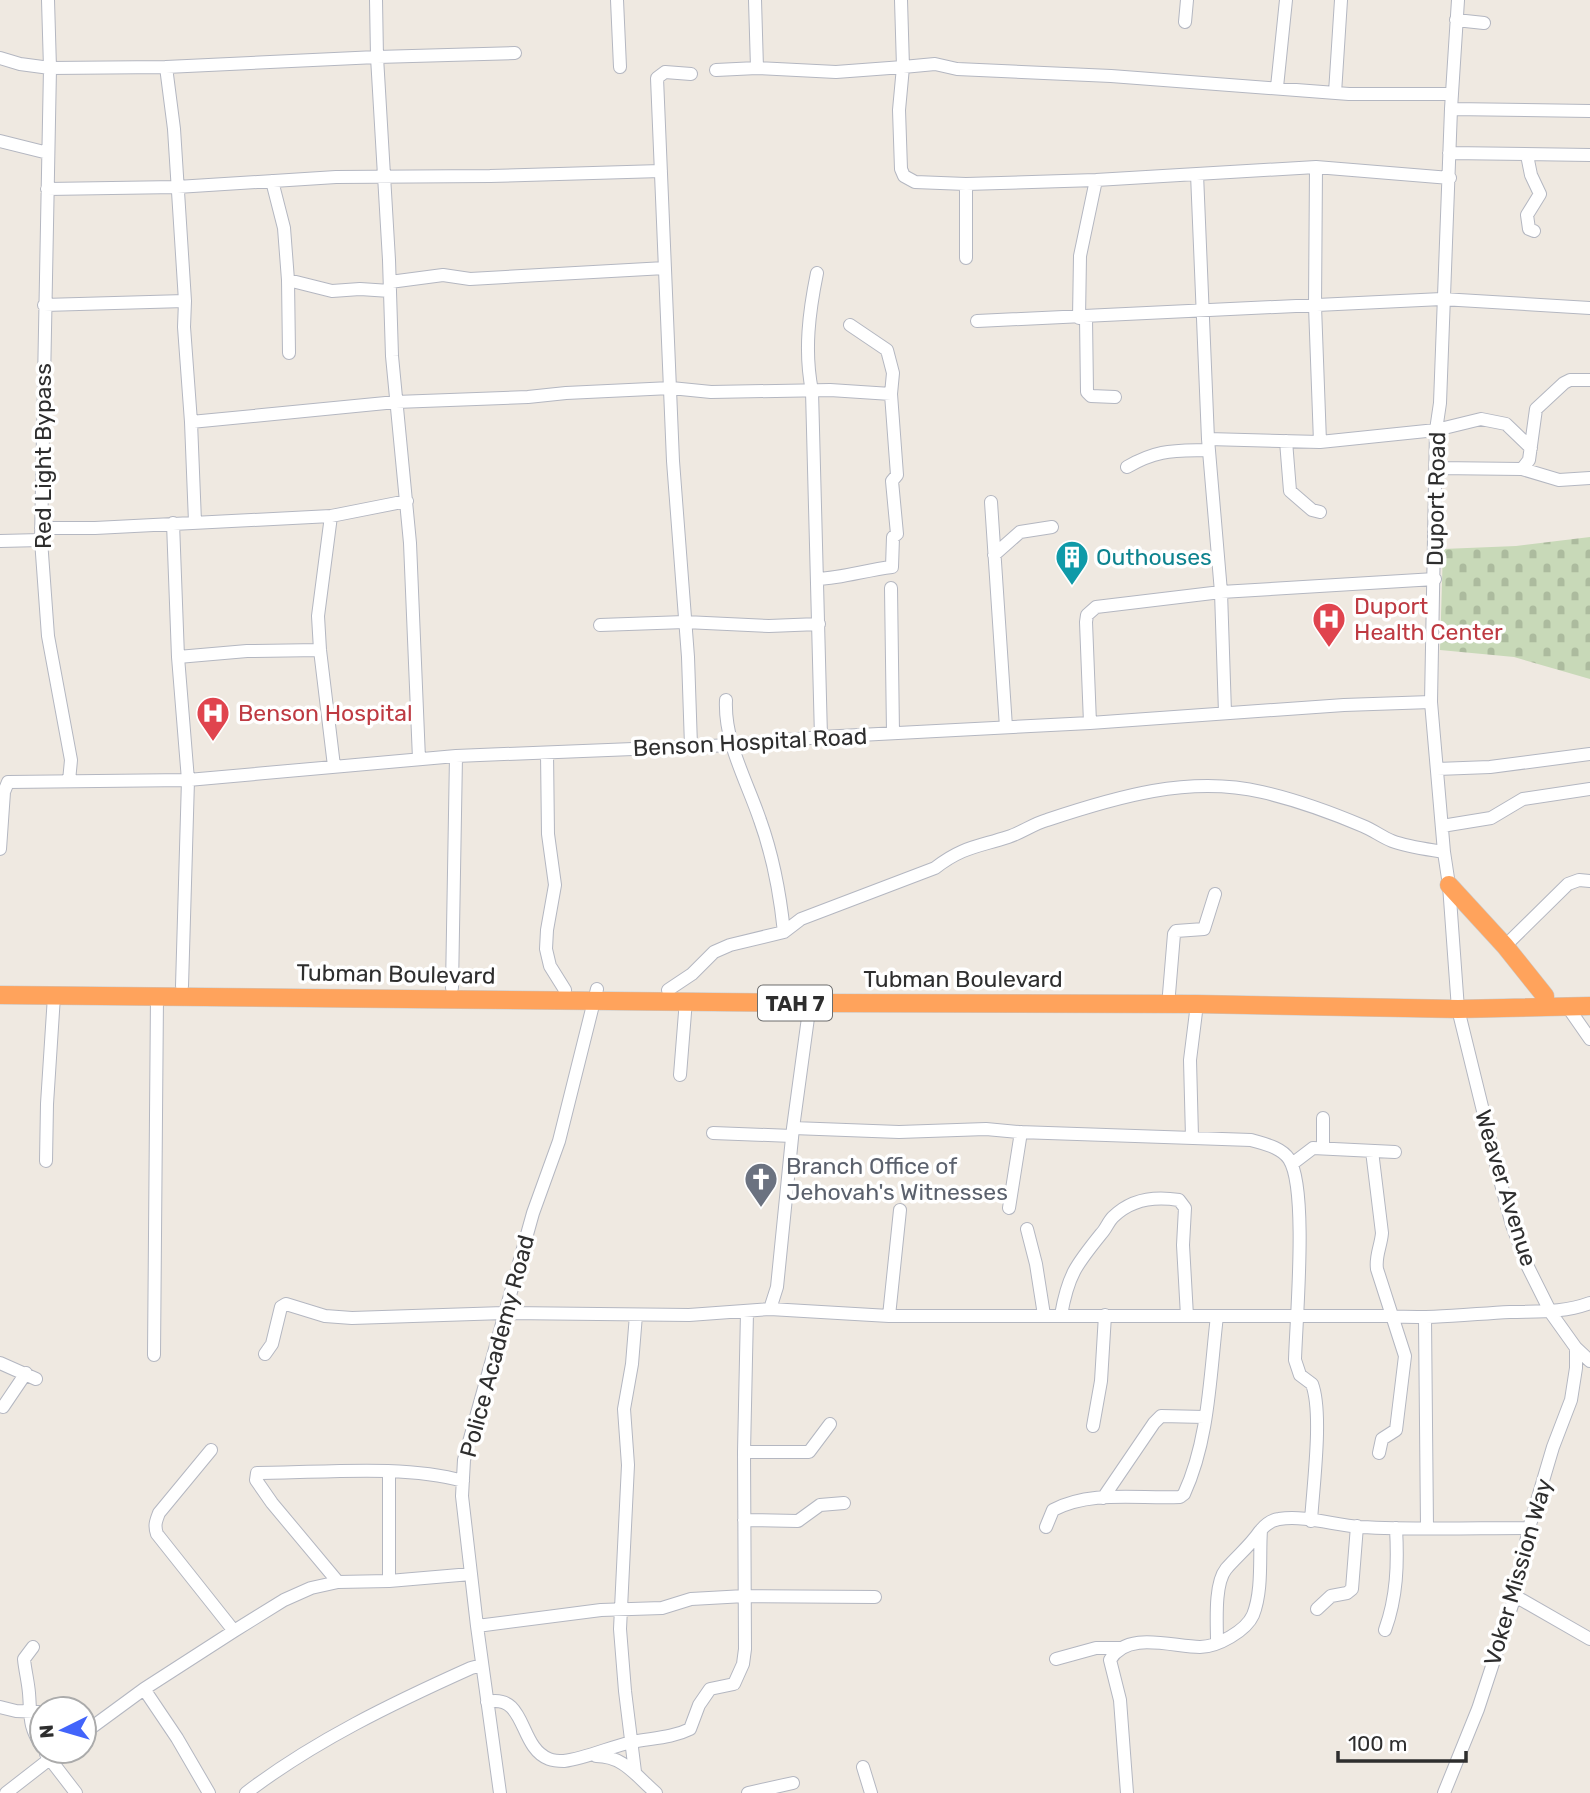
<svg xmlns="http://www.w3.org/2000/svg" width="1590" height="1793" font-family="Rubik,sans-serif">
<defs>
<pattern id="cemetery-stones" width="16" height="16" patternUnits="userSpaceOnUse" patternTransform="scale(1.75)"><rect width="16" height="16" fill="#c8d9b8"/><path d="M2 7V4a2 2 0 0 1 4 0v3zM10 15v-3a2 2 0 0 1 4 0v3z" fill="#acbb9e"/></pattern>
</defs>
<rect width="100%" height="100%" fill="#efe9e1"/>
<path fill="url(#cemetery-stones)" d="M1590 537V679L1514 657 1440 650 1443 549 1516 546Z"/>
<g fill="none" stroke-linecap="round" stroke-linejoin="round">
<defs>
<path id="minor" d="M48 0 50 68 41 540 48 636 71 760 69 781
M376 0 377 57 389 260 392 356 410 543 419 759
M617 0 620 67
M755 0 757 68
M901 0 903 67 935 64 957 69 1111 76 1349 94H1452
M1458 0 1451 109 1440 403 1436 430 1431 702 1444 852 1449 885 1458 1009 1500 1180 1512 1225 1528 1267 1551 1313 1576 1348 1590 1361
M1456 20 1484 23
M1185 22 1187 0
M0 58 20 64 50 68 166 67 377 57 515 53
M166 67 174 129 185 301 184 327 191 422 195 522
M716 70 757 68 836 72 903 67 899 110 901 169 904 176 915 182 966 184 1096 180 1316 167 1450 178
M1277 87 1286 0
M1335 93 1341 0
M1451 109 1590 111
M0 141 48 153
M1449 153 1590 155
M1527 155 1531 175 1540 194 1527 215 1529 229 1534 231
M1316 167 1315 306 1320 442
M1197 174 1208 439 1320 442 1436 430 1481 419 1506 424 1531 448
M272 181 284 228 288 280 289 353
M47 189 177 187 336 177 490 176 661 171
M966 258V184
M817 273C809 312 804 351 812 391L821 737
M288 280 332 291 360 289 390 291
M390 282 443 275 470 279 665 268
M44 305 185 301
M1079 318 1080 256 1096 180
M1086 318 1087 392 1091 396 1115 397
M977 321 1442 299 1590 308
M191 422 396 402 528 397 566 393 671 388 711 392 830 390 891 394
M1208 439 1221 592 1225 713
M1286 441 1290 491 1312 510 1320 512
M1127 467C1158 449 1174 451 1208 450
M1437 468 1522 469 1559 480 1590 478
M1522 469 1529 460 1536 409 1564 383 1570 380H1590
M991 502 1006 727
M331 516 318 616 320 650 334 766
M173 523 178 657 188 780 182 986
M41 528H95L331 516 407 501
M0 541 41 540
M994 555 1020 532 1052 527
M818 579C843 578 866 570 892 567L893 537 897 534 892 481 897 475 891 394 893 373 887 350 850 325
M891 588 893 733
M600 625 685 622 769 626 819 624
M178 657 247 651 320 650
M726 700C724 742 747 781 760 820 773 856 780 894 784 932
M1090 723 1086 622 1087 615 1096 607 1221 592 1435 579
M691 746 688 657 673 461 657 78 665 72 691 74
M547 753 548 834 555 885 547 930 546 949 550 966 565 990
M1437 769 1490 767 1590 754
M1442 826 1491 818 1523 799 1590 789
M0 849 4 792 8 782 188 780 456 756 733 745 821 737 1090 723 1344 705 1431 702
M1505 946 1568 884 1579 880 1590 881
M452 988 456 756
M668 990 692 974 714 952 730 945 784 932 801 919 935 868C962 847 977 847 1008 837 1021 833 1033 824 1047 820 1116 797 1189 775 1262 792 1297 800 1330 812 1363 826 1373 830 1382 837 1392 841 1408 847 1426 849 1444 852
M1169 994 1174 934 1176 931 1204 929 1215 894
M1567 1006 1590 1039
M680 1075 686 1000
M1323 1118V1148
M793 1128 899 1132 986 1129 1019 1132 1251 1140C1264 1144 1281 1147 1289 1159 1308 1188 1296 1320 1295 1360L1300 1375 1312 1384C1323 1413 1313 1487 1311 1521
M713 1133 792 1136
M1192 1137 1190 1060 1197 1004
M1372 1151 1382 1233C1381 1246 1375 1256 1377 1269L1405 1356 1396 1430 1382 1439 1379 1453
M46 1161 47 1104 54 996
M1292 1164 1313 1148 1395 1152
M1009 1208 1021 1132
M1027 1229 1036 1264 1044 1315
M770 1309 777 1287 793 1128 810 1003
M1061 1315C1068 1275 1076 1265 1101 1234 1106 1229 1108 1222 1113 1217 1131 1199 1155 1196 1179 1200L1185 1208 1183 1245 1187 1316
M889 1316 900 1210
M1425 1319 1427 1527
M265 1354 272 1344 281 1307 286 1304 325 1316 352 1318 504 1313 689 1315 770 1309 889 1316H1391C1431 1319 1470 1314 1510 1312 1538 1311 1563 1313 1590 1303
M154 1355 157 996
M0 1363 36 1379
M3 1407 26 1373
M1093 1426 1101 1381 1105 1315
M211 1450 159 1513C156 1521 154 1525 157 1534L234 1631
M744 1452H809L830 1424
M389 1472V1581
M1103 1498 1154 1423 1161 1416 1205 1417
M744 1520 798 1521 820 1505 844 1503
M1046 1527 1053 1510C1091 1490 1138 1499 1180 1497L1184 1494C1209 1440 1210 1375 1217 1316
M338 1582 272 1503 256 1480 257 1473C321 1473 402 1464 463 1481
M1515 1596 1590 1639
M1317 1609 1331 1596 1347 1593 1352 1589 1357 1526
M477 1626 601 1610 662 1608 691 1599 745 1596 875 1597
M1385 1630C1397 1597 1398 1564 1396 1528
M1217 1642C1217 1623 1214 1584 1226 1569 1237 1556 1250 1546 1260 1531
M33 1647 24 1659C25 1670 28 1681 29 1693 31 1717 28 1725 42 1747
M1056 1659 1096 1648H1121
M144 1689 177 1738 209 1793
M487 1702C527 1693 518 1747 549 1759 554 1761 559 1761 564 1761 587 1758 610 1747 632 1742 652 1738 672 1738 690 1729L699 1705 710 1689 734 1684 743 1664 745 1649 744 1452 747 1312
M0 1707 16 1711 42 1712
M84 1733 144 1689 234 1631 284 1600 311 1588 338 1582 389 1581 471 1574
M46 1754 76 1793
M596 1756C624 1756 636 1776 656 1793
M863 1767 871 1793
M635 1772 625 1691 620 1629 628 1465 624 1409 632 1364 636 1315
M6 1793 60 1751
M246 1793C314 1741 393 1703 471 1668L482 1665
M500 1793 477 1626 462 1496 464 1460 533 1213 559 1141 597 989
M748 1793 793 1783
M1127 1793 1120 1700 1110 1660C1127 1630 1173 1647 1200 1647 1217 1647 1246 1631 1253 1615 1263 1590 1259 1556 1261 1530 1266 1524 1271 1520 1279 1519 1305 1515 1334 1525 1360 1527 1416 1530 1473 1528 1529 1528
M1444 1793 1478 1709 1515 1596 1529 1528 1553 1447 1571 1400 1576 1368V1348"/>
<path id="highway" d="M1449 885 1505 946 1545 996
M0 995 810 1003 1197 1004 1458 1009 1590 1006"/>
</defs>
<use href="#minor" stroke="#b4b7c1" stroke-width="14"/>
<use href="#highway" stroke="#c9c9c9" stroke-width="19"/>
<use href="#minor" stroke="#fff" stroke-width="12"/>
<use href="#highway" stroke="#ffa35c" stroke-width="18"/>
</g>
<defs>
<symbol id="building-pin" viewBox="-11 -11 22 30"><path d="M0 17L-7.5 6A9.5 9.5 0 1 1 7.5 6Z" fill="#0f9aa8" stroke="#fff"/><path d="M-4-6H4V6H1V3H-1V6H-4ZM-2.5-4.3h1.7v1.8h-1.7ZM.8-4.3h1.7v1.8H.8ZM-2.5-1h1.7V.8h-1.7ZM.8-1h1.7V.8H.8Z" fill="#fff"/></symbol>
<symbol id="hospital-pin" viewBox="-11 -11 22 30"><path d="M0 17L-7.5 6A9.5 9.5 0 1 1 7.5 6Z" fill="#e0444e" stroke="#fff"/><path d="M-5-5h3v3.5h4V-5h3V5h-3V1.5h-4V5h-3Z" fill="#fff"/></symbol>
<symbol id="church-pin" viewBox="-11 -11 22 30"><path d="M0 17L-7.5 6A9.5 9.5 0 1 1 7.5 6Z" fill="#6b7280" stroke="#fff"/><path d="M-1.2-6h2.4v3.5h3.3v2.4h-3.3V6h-2.4V-.1h-3.3v-2.4h3.3Z" fill="#fff"/></symbol>
</defs>
<g fill-rule="evenodd">
<use href="#building-pin" x="1053" y="538" width="38" height="52"/>
<use href="#hospital-pin" x="1310" y="600" width="38" height="52"/>
<use href="#hospital-pin" x="194" y="694" width="38" height="52"/>
<use href="#church-pin" x="742" y="1160" width="38" height="52"/>
</g>
<g text-anchor="middle" dominant-baseline="central" stroke-width="7" stroke-linejoin="round" paint-order="stroke">
<rect fill="#fff" stroke="#6d6d6d" stroke-width="2" x="758" y="985.5" width="74" height="35" rx="5"/>
<g font-size="21" font-weight="bold" fill="#2e2e2e">
<text x="795" y="1003">TAH 7</text>
</g>
<g font-size="23" fill="#2e2e2e" stroke="#fff">
<text transform="translate(43 456) rotate(-90)">Red Light Bypass</text>
<text transform="translate(1436 499) rotate(-89)">Duport Road</text>
<text transform="translate(750 742) rotate(-3)">Benson Hospital Road</text>
<text transform="translate(396 974) rotate(1)">Tubman Boulevard</text>
<text x="963" y="979">Tubman Boulevard</text>
<text transform="translate(1506 1188) rotate(73)">Weaver Avenue</text>
<text transform="translate(497 1346) rotate(-75)">Police Academy Road</text>
<text transform="translate(1518 1572) rotate(-74)">Voker Mission Way</text>
</g>
<g font-size="23" fill="#0d838f" stroke="#fff" text-anchor="start">
<text x="1096" y="557">Outhouses</text>
</g>
<g font-size="23" fill="#be3a42" stroke="#fff" text-anchor="start">
<text x="1354" y="606">Duport<tspan x="1354" dy="26">Health Center</tspan></text>
<text x="238" y="713">Benson Hospital</text>
</g>
<g font-size="23" fill="#5b616d" stroke="#fff" text-anchor="start">
<text x="786" y="1166">Branch Office of<tspan x="786" dy="26">Jehovah's Witnesses</tspan></text>
</g>
</g>
<g transform="translate(63 1730) rotate(265)"><circle r="33" fill="#ffffff" stroke="#ababab" stroke-width="2"/>
<path d="M0-5L12 26L0 18L-12 26Z" fill="#4264fb"/>
<text y="-10" font-size="19" font-weight="bold" text-anchor="middle" fill="#2e2e2e">N</text>
</g>
<path d="M1338 1751v10h128v-10" fill="none" stroke="#2e2e2e" stroke-width="3.5"/>
<text x="1348" y="1751" font-size="21" fill="#2e2e2e" stroke="#ffffff" stroke-width="5" paint-order="stroke">100 m</text>
</svg>
